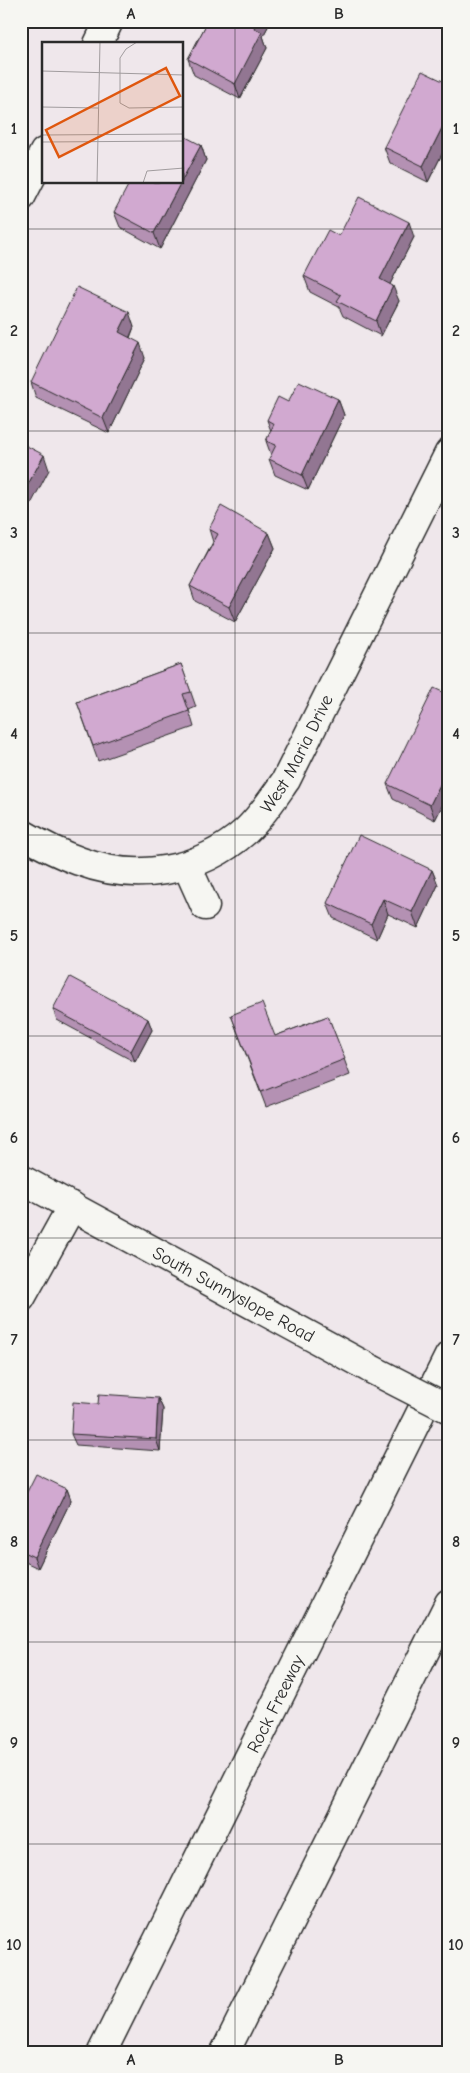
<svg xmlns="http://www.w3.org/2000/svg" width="470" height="2073" font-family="'Comic Neue',sans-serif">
<rect width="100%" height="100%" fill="#efe7eb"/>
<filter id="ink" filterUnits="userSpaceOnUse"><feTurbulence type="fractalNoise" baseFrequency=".02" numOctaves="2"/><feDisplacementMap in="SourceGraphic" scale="10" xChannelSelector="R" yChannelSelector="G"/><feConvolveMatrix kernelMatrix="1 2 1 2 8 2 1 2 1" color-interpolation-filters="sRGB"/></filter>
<g filter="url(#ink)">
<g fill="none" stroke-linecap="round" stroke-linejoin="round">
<defs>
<g id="minor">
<path d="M98 44 109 21"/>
<path d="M21 197 44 152"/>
<path id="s1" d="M21 833C40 844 59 854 79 861 137 883 200 872 246 831 262 816 274 797 286 780L449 453"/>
<path d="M187 866 205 906"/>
<path id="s2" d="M21 1179 371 1369"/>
<path d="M21 1298 72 1206"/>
</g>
<g id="highway">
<path id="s3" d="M102 2052 449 1356"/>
<path d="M225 2052 449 1603"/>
</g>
</defs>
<use href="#minor" stroke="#2b2b2b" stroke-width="31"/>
<use href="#highway" stroke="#2b2b2b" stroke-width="31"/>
<use href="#minor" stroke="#f6f6f2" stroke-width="28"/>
<use href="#highway" stroke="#f6f6f2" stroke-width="28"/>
<defs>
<path id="minor-bridge" d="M371 1369 449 1409"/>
</defs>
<use href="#minor-bridge" stroke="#2b2b2b" stroke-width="31" stroke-linecap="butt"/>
<use href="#minor-bridge" stroke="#f6f6f2" stroke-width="28"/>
</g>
<path fill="#b491b3" stroke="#2b2b2b" d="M208 21H271L263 36 267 48 240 99 194 75 188 59Z
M449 84V140L428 182 390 163 384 147Z
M201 145 206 160 160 249 120 227 114 212Z
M339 236 414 237 390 284 399 301 381 336 343 316 339 307 310 292 304 276Z
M134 327 130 338 145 358 109 433 36 398 31 382Z
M338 399 344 415 308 490 275 475 269 459 271 455 266 441 271 431 267 420 288 402Z
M209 529 269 533 275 548 235 622 195 601 190 586 213 542Z
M181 664 196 707 189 710 194 727 98 761 77 702Z
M449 695V792L435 820 393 799 387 784Z
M432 870 438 885 418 928 388 914 377 939 333 918 327 903Z
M53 1009 148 1019 152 1030 135 1062 57 1020Z
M231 1015 275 1036 328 1016 350 1075 266 1107Z
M158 1398 163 1409 160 1451 76 1445 71 1434Z
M67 1489 71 1500 38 1568 21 1560V1504Z"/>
<path fill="#927692" stroke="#2b2b2b" d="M257 21H271L263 36 267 48 240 99 235 84 254 28Z
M447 118 449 124V140L428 182 423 166Z
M201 145 206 160 160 249 154 233 181 182H182V180Z
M409 222 414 237 385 294 380 279Z
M393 286 399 301 381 336 376 321Z
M129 312 134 327 125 348 119 332Z
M140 343 145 358 109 433 103 418Z
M338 399 344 415 308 490 302 475Z
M44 455 49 470 21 523V497Z
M269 533 275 548 235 622 229 607Z
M449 766V792L435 820 430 805Z
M432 870 438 885 418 928 412 912Z
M383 899 388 914 377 939 371 924Z
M148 1019 152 1030 135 1062 131 1051Z
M158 1398 163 1409 160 1451 156 1439Z
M67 1489 71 1500 38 1568 34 1557Z"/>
<path fill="#d1a9d0" stroke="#2b2b2b" d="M208 21H257L254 28 262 32 235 84 188 59Z
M422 71 449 84V119L447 118 423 166 384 147Z
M182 135 201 145 182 180Z
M130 182H181L154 233 114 212Z
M359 197 409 222 380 279 393 286 376 321 337 301 341 295 304 276 328 230 339 236Z
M77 287 129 312 119 332 140 343 103 418 31 382Z
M299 381 338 399 302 475 269 459 276 445 266 441 274 424 267 420 278 397 288 402Z
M21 443 44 455 21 497Z
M221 506 269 533 229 607 190 586 218 534 209 529Z
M181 664 191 692 183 694 189 711 93 746 77 702Z
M434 688 449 695V766L430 805 387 784Z
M359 835 432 870 412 912 383 899 371 924 327 903Z
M70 977 148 1019 131 1051 53 1009Z
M262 1003 275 1036 328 1016 345 1059 261 1092 231 1015Z
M99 1394 158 1398 156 1439 71 1434 73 1402 98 1404Z
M36 1474 67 1489 34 1557 21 1551V1504Z"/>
</g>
<path fill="none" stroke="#2b2b2b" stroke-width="1" stroke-opacity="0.55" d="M235 21V2052M21 229H449M21 431H449M21 633H449M21 835H449M21 1036H449M21 1238H449M21 1440H449M21 1642H449M21 1844H449"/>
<g text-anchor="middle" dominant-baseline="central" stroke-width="4" stroke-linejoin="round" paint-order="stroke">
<g font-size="18" fill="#2b2b2b" stroke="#f6f6f2">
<text stroke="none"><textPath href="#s1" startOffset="336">West Maria Drive</textPath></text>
<text stroke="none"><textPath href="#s2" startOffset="242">South Sunnyslope Road</textPath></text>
<text stroke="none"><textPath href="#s3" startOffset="389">Rock Freeway</textPath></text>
</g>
</g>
<g transform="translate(42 42)">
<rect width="141" height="141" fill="#efe7eb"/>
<path fill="none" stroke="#a19c9e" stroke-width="1" d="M95 0 84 7 78 16V61L87 66 142 65M0 29 142 33M0 65 56 66M0 93 142 92M0 100 142 99M55 141 58 0M101 141 105 129 142 126"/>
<path fill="#df570e" fill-opacity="0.15" stroke="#df570e" stroke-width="2.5" d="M124 26 138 54 17 115 4 88Z"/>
<rect width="141" height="141" fill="none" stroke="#2b2b2b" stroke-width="2.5"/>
</g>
<rect width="470" height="2073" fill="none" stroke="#f6f6f2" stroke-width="55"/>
<rect x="28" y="28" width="414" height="2018" fill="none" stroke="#2b2b2b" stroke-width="2"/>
<g font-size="16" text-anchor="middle" font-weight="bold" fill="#2b2b2b">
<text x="131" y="19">A</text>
<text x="339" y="19">B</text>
<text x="14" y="134">1</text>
<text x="456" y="134">1</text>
<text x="14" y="336">2</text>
<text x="456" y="336">2</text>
<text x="14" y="538">3</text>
<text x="456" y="538">3</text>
<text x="14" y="739">4</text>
<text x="456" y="739">4</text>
<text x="14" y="941">5</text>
<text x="456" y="941">5</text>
<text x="14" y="1143">6</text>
<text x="456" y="1143">6</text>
<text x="14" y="1345">7</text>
<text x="456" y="1345">7</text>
<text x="14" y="1547">8</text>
<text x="456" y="1547">8</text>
<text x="14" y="1748">9</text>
<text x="456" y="1748">9</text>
<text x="14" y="1950">10</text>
<text x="456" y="1950">10</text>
<text x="131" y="2065">A</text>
<text x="339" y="2065">B</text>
</g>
</svg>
